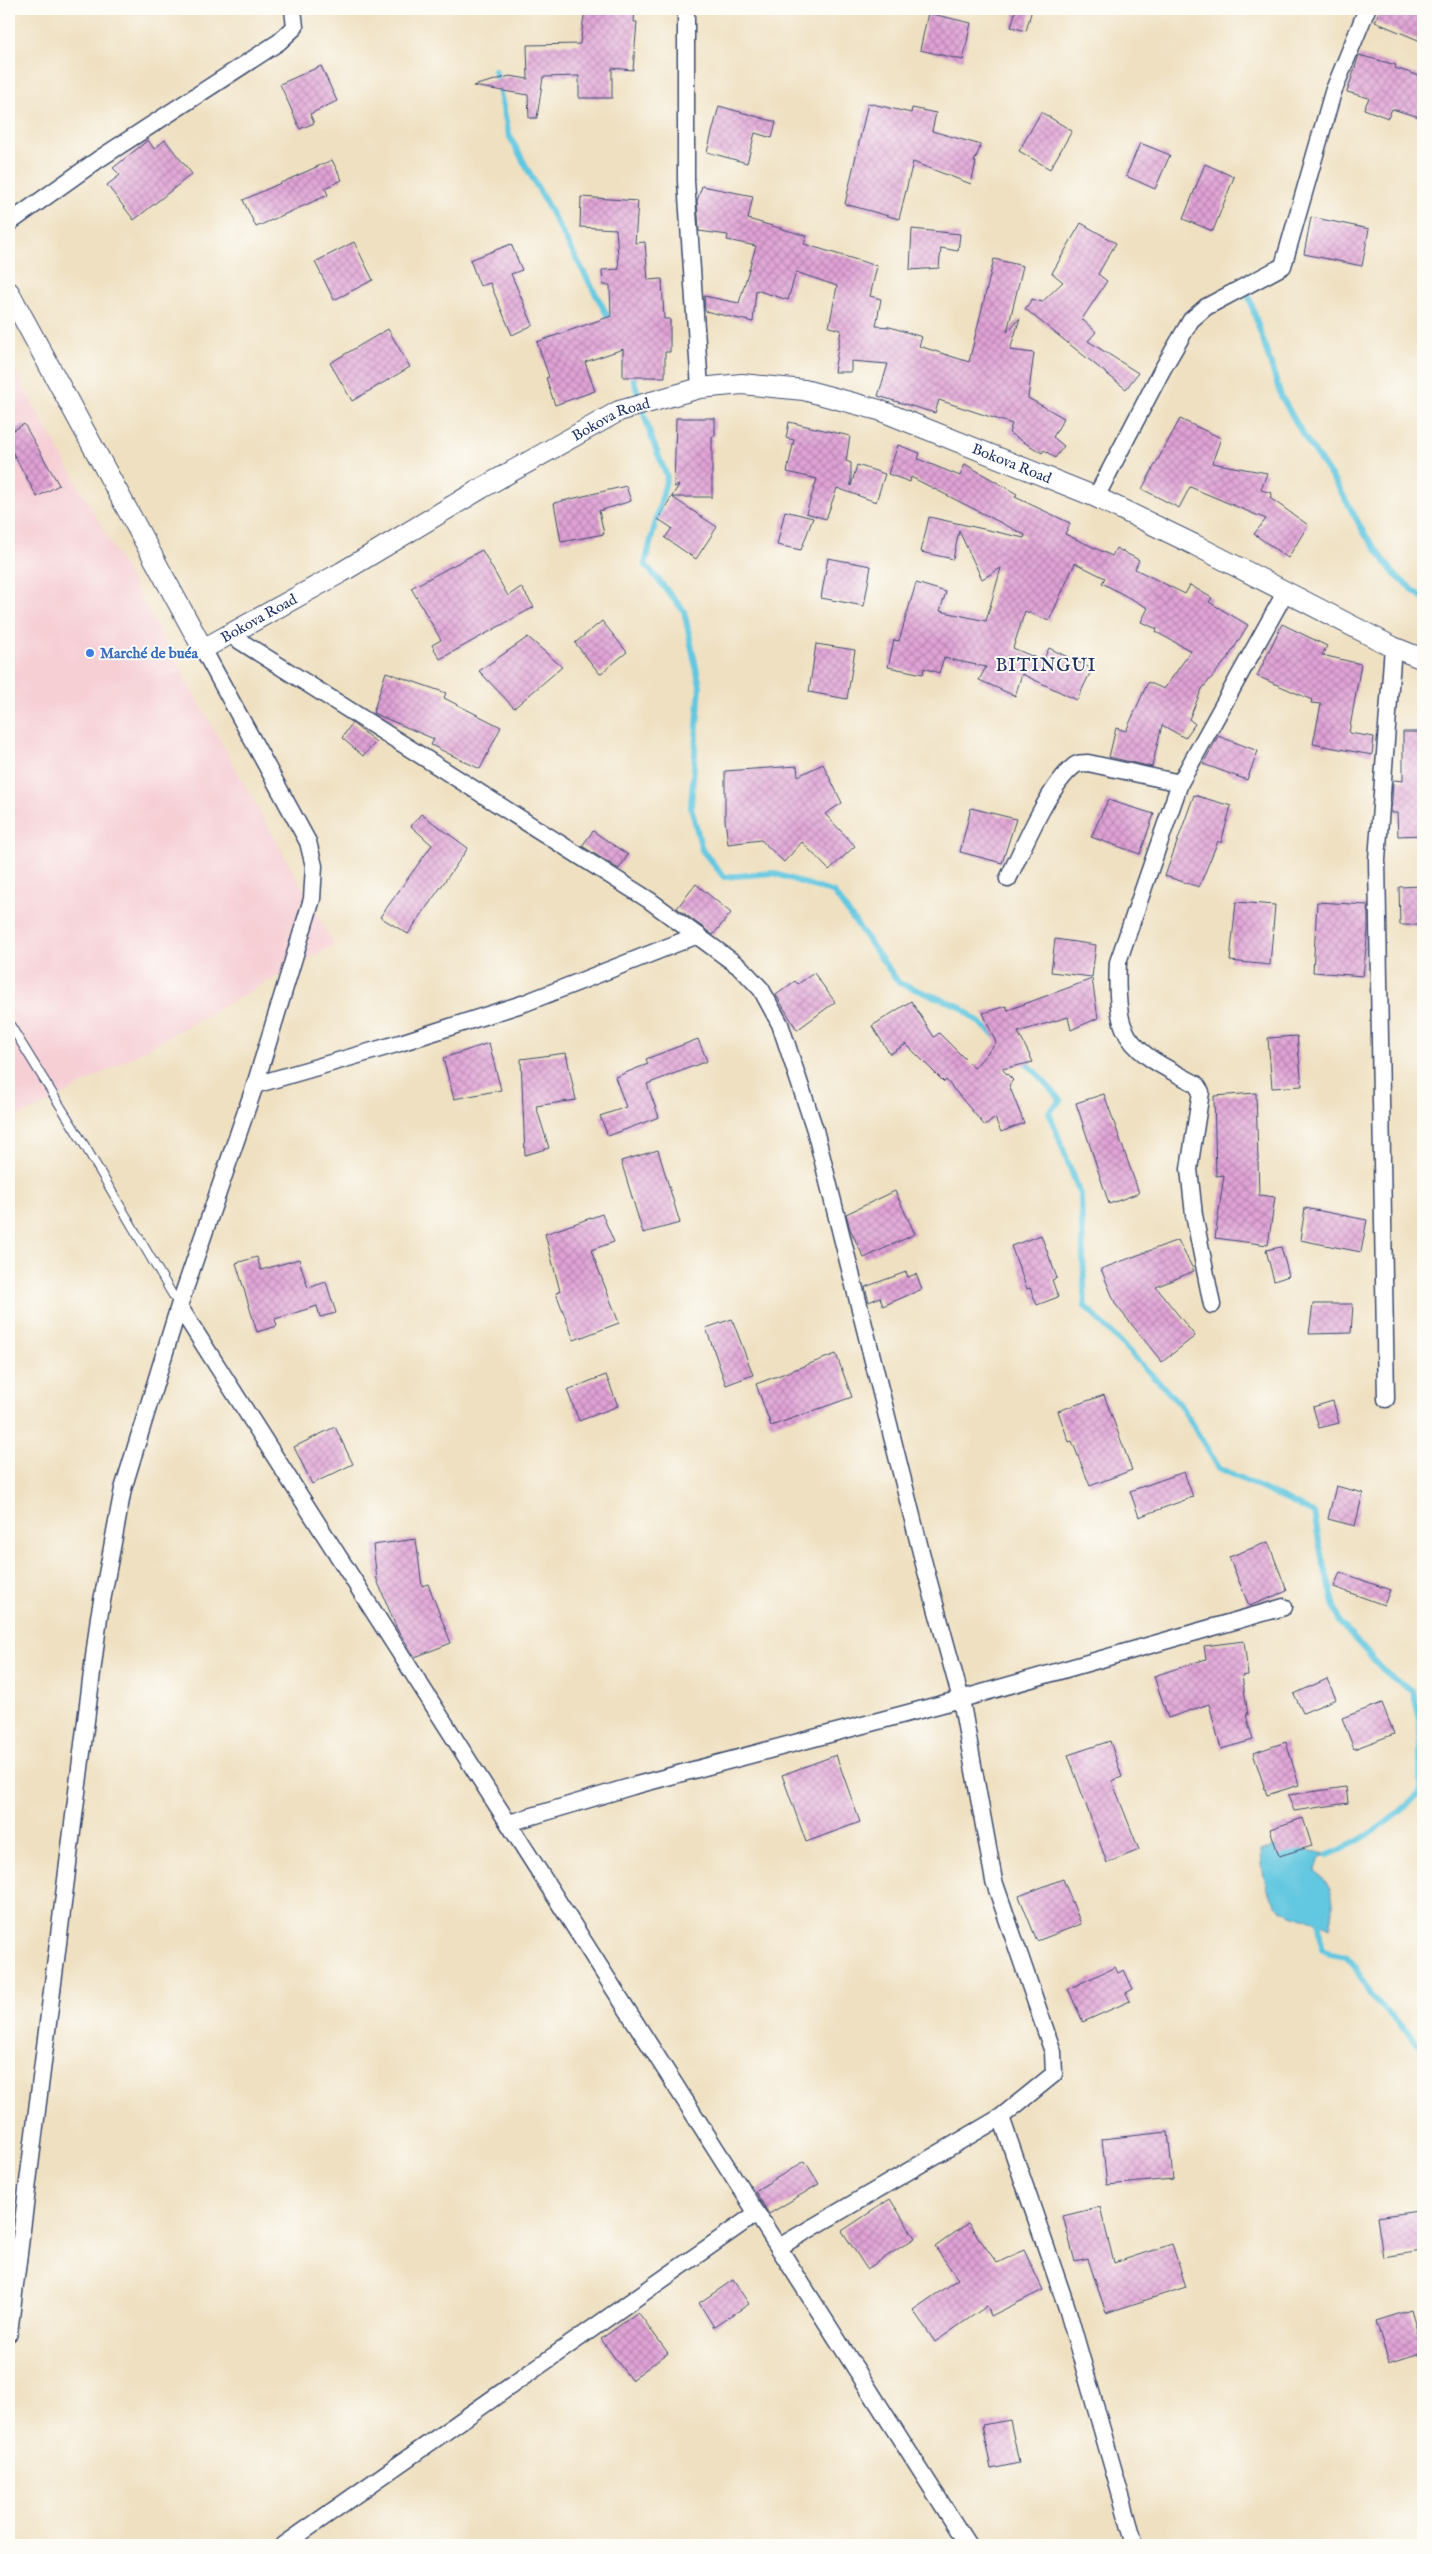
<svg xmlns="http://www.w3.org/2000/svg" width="1432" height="2554" font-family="'IM FELL English',serif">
<defs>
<pattern id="building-cross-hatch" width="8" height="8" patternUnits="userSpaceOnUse" patternTransform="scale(1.25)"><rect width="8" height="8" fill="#e1a3d6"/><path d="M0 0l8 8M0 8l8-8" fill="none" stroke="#b685b1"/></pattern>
</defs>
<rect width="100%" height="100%" fill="#fdfcf7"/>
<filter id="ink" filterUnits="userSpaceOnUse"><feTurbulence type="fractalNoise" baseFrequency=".02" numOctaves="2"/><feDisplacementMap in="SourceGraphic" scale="10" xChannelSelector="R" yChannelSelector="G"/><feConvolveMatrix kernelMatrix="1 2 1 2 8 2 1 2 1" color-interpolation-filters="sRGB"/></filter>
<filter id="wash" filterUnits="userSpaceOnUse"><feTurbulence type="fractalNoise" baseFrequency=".0096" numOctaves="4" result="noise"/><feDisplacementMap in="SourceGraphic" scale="20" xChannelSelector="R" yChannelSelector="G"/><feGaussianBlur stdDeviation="1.12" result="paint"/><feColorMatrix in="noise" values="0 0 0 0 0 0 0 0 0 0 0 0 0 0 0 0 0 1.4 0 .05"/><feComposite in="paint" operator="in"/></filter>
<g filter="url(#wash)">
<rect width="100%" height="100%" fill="#efe0c1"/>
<path fill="#f6cfd5" d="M9 360 334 945 56 1099 9 1121Z"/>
<path fill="#62c7e0" stroke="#3e7b9f" d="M1275 1846C1293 1850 1311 1849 1328 1855L1320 1857 1316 1869C1334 1891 1336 1900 1330 1928 1316 1920 1300 1918 1285 1911 1266 1902 1262 1870 1261 1851Z"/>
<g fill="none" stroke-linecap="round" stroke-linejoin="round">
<path stroke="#62c7e0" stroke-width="6" d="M495 70 509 135 612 324
M1248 294 1281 396 1305 438 1339 488 1364 533 1395 575 1423 598
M631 370 650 434 667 477 645 564 684 611 700 686 691 807 702 850 724 877 773 873 834 893 899 983 959 1006 998 1038
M1023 1059 1061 1100 1049 1112 1081 1197 1085 1306 1179 1403 1219 1468 1314 1513 1322 1558 1339 1622 1387 1674 1413 1691 1420 1719V1793C1393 1820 1364 1841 1328 1855
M1319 1922 1321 1948 1331 1954 1347 1957 1354 1965 1370 1995 1423 2048"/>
</g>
<g id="blocks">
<path fill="url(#building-cross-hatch)" d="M585 9H635L634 22H637L633 70 612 68V98H579V76L543 77 537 118H529L528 95 473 86 510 76 528 79 527 45 580 44Z
M1016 9H1032L1026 31 1011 27Z
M1380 9H1423V42L1375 22Z
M928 13 971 23 963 60 920 50Z
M1359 55 1396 65 1395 68 1423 77V118L1392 109 1388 118 1364 109 1369 98 1347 92Z
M321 66 337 101 310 114 314 123 300 129 280 84Z
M868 103 911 113 912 108 936 113 932 131 981 145 974 162H976L971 184 913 162 899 219 845 204Z
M719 106 776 122 772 138 755 133 747 163 707 152Z
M1041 112 1072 131 1050 169 1019 151Z
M148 140 154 149 165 140 192 174 134 220 107 185 120 175 113 168Z
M1140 143 1170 155 1155 189 1126 176Z
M332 160 342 180 325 188 328 195 256 227 243 200Z
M1205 164 1234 177 1213 231 1183 219Z
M702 186 753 196 748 219 807 236 804 244 877 266 870 296 881 299 876 326 890 327 922 337 919 346 969 362 994 259 1023 266 1007 332 1020 318 1010 350 1034 353 1028 398 1064 418 1053 437 1064 446 1055 458 1044 450 1042 453 1009 433 1012 424 939 400 935 413 878 396 888 364 851 361V372H834L841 330 829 327 837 286 796 272 788 300 756 290 753 322 705 311 704 296 739 303 756 246 727 240 728 235 699 231 697 201Z
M581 197 638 201 635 243 645 242 648 280 662 279 664 319H670V352H665V377H623V349L585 362 595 391 555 405 546 378 549 377 537 342 611 316 610 285H603L602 270 619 269 616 229 580 227Z
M1311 217 1369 229 1362 266 1304 254Z
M1081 223 1116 243 1098 274 1107 281 1082 319 1096 332 1088 341 1138 373 1126 389 1025 309 1032 299 1042 302 1063 282 1052 273Z
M912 229 960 234 958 251 941 248 939 268 910 270Z
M354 242 373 280 334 300 315 262Z
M511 244 522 270 511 274 533 325 512 335 490 283 480 286 470 260Z
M388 329 410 367 352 401 330 363Z
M676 418H715V436H712V497H672L717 527 696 559 665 538 672 528 658 519 679 485 674 487Z
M1180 419 1221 438 1212 463 1267 473 1261 490 1272 493 1270 498 1308 525 1288 558 1254 534 1266 519 1190 487 1179 508 1142 489Z
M789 422 850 436 846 461 851 463V486L857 465 885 474 876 502 837 488 826 519 806 513 817 479 787 472 794 440 786 438Z
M24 424 59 485 37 497 9 446V433Z
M898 445 920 453 918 459 960 476 965 464 1017 494 1015 497 1070 523 1065 534 1112 556 1116 548 1139 560 1135 569 1185 594 1190 585 1212 598 1209 602 1248 625 1228 658 1202 689 1189 719 1195 724 1185 738 1162 725 1152 767 1109 757 1116 728 1126 731 1148 682 1164 689 1191 651 1156 632 1157 629 1141 622 1148 608 1102 583 1105 578 1075 563 1049 621 1025 611 1013 648 1043 661 1049 648 1092 669 1077 700 1022 674 1015 696 979 680 986 667 944 658 939 673 924 668 923 674 888 667 894 640 899 641 916 583 946 592 940 611 986 621 1001 568 982 579 959 531 953 559 921 552 929 517 1024 538 1025 535 911 477 910 482 888 474Z
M626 486 631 501 599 511 604 534 561 542 554 503Z
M785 511 813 518 801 550 777 545Z
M482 550 508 596 521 587 534 607 440 659 432 645 441 640 411 588Z
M828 558 871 566 864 606 821 598Z
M602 621 627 652 600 674 575 643Z
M1282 624 1327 646 1322 655 1361 664 1349 733 1374 737 1372 755 1313 744 1321 704 1311 703 1312 700 1257 676Z
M528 637 562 667 514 708 479 671Z
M816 644 855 650 847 699 809 692Z
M386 672 446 693 444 698 501 727 480 769 431 745 434 739 373 713Z
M352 723 376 742 363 756 342 738Z
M1403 732H1423V835L1398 836 1397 813H1391L1393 783 1394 780 1403 781Z
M1218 736 1258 751 1247 780 1203 764Z
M823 764 842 803 825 814 855 846 829 870 802 842 784 862 761 840 728 844 725 820V771L797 766 798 776Z
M1194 795 1231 806 1221 843 1218 841 1199 887 1165 876Z
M1108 800 1154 814 1140 854 1091 837Z
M971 808 1016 819 1002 863 960 852Z
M421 814 468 848 408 934 380 917 432 845 411 826Z
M593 831 628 855 619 869 582 846Z
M696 884 731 913 713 935 677 908Z
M1423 886V925H1400L1399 887Z
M1236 902 1275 905 1270 965 1230 961Z
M1317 902 1368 905V930L1363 976 1313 972Z
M1055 939 1096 945 1092 977 1051 972Z
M814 973 835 1002 797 1030 776 995 795 981 798 984Z
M1092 979 1098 1018 1071 1030 1068 1017 1018 1032 1033 1062 1002 1069 1013 1080 1009 1085 1024 1123 1001 1132 995 1118 985 1126 946 1080 944 1082 906 1044 890 1054 872 1026 911 1001 934 1037 939 1033 974 1068 996 1043 983 1013 1006 1006 1008 1010Z
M1297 1036 1302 1086 1272 1088 1268 1038Z
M698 1039 707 1061 647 1084 659 1117 608 1136 600 1116 626 1107 615 1077 648 1064 646 1059Z
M489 1043 501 1090 454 1099 443 1058Z
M566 1053 576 1100 536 1106 549 1148 525 1155 521 1059Z
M1256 1093 1259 1195 1275 1197 1268 1245 1215 1238 1224 1175 1216 1176 1214 1096Z
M1104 1094 1139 1193 1109 1204 1076 1103Z
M658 1150 680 1223 643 1233 621 1161Z
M895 1191 915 1234 864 1258 850 1229 846 1214Z
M1305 1208 1367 1220 1361 1252 1300 1240Z
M602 1214 614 1242 591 1250 619 1323 574 1340 556 1293 560 1291 545 1234Z
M1041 1235 1057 1278 1052 1280 1058 1297 1037 1305 1030 1288 1027 1289 1011 1246Z
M1178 1240 1194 1271 1156 1287 1195 1336 1162 1362 1116 1305 1101 1269Z
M1281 1247 1289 1276 1274 1281 1266 1250Z
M257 1257 261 1270 299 1259 308 1288 326 1282 336 1313 320 1317 317 1306 275 1319 277 1326 257 1332 236 1263Z
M906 1272 908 1277 916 1274 922 1289 883 1306 880 1297 869 1302 865 1287Z
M1313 1304H1353L1351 1333 1309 1334Z
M732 1319 753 1375 726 1385 706 1328Z
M836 1354 852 1397 771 1426 756 1384Z
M606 1375 618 1406 579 1421 567 1390Z
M1104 1395 1132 1470 1090 1486 1072 1441 1069 1442 1058 1411Z
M1333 1401 1339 1423 1319 1428 1313 1407Z
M335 1427 353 1464 312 1484 294 1447Z
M1184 1472 1193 1497 1139 1517 1130 1491Z
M1336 1486 1363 1493 1355 1526 1328 1519Z
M416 1539 422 1586 428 1584 451 1643 415 1657 397 1629 377 1580 373 1545Z
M1268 1542 1287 1591 1249 1606 1229 1557Z
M1340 1572 1390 1590 1384 1605 1334 1587Z
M1244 1641 1248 1675 1242 1676 1248 1715H1246L1253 1740 1221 1749 1209 1704 1168 1718 1154 1676 1206 1659 1204 1646Z
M1327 1679 1336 1699 1303 1713 1294 1694Z
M1382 1703 1394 1734 1354 1749 1342 1718Z
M1110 1741 1122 1777 1112 1781 1139 1850 1107 1863 1068 1755Z
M1286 1742 1299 1785 1267 1795 1253 1753Z
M836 1755 860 1822 806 1842 782 1775Z
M1346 1787 1348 1803 1294 1811 1288 1795Z
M1303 1818 1312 1846 1279 1856 1270 1829Z
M1063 1879 1081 1924 1037 1941 1019 1896Z
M1115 1967 1118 1973 1124 1970 1133 1989 1126 1993 1130 2001 1083 2022 1068 1989Z
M1168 2132 1173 2179 1107 2185 1102 2139Z
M805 2161 819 2184 769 2214 755 2191Z
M890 2199 915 2238 867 2269 842 2231Z
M1100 2207 1114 2263 1172 2244 1186 2287 1106 2313 1088 2259 1075 2262 1063 2216Z
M1418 2211 1423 2251 1383 2257 1377 2217Z
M968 2223 997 2263 1024 2250 1043 2290 991 2316 987 2306 935 2342 913 2310 958 2279 935 2247Z
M733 2280 749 2304 714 2327 699 2303Z
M1411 2310 1423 2352 1389 2363 1376 2321Z
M638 2312 668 2353 631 2380 601 2339Z
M1010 2420 1019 2463 991 2469 982 2425Z"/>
</g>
</g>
<g filter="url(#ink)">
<use href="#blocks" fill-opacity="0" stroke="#3b4a6d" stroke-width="1"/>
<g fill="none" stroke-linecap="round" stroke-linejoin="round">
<defs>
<path id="service" d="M9 1023 85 1146 178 1304"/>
<path id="minor" d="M686 9V181L700 388
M9 223 99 159 279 42 295 27 293 9
M1096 497 1162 370 1191 320 1206 307 1283 266 1333 92 1367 9
M229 634 649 900 741 968 761 989 780 1024 815 1130 924 1564 961 1699 633 1786 509 1823
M1008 879C1022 850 1049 785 1074 766 1077 763 1083 763 1088 763L1180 783
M255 1085 400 1043 525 1003 698 935
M1212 1305 1194 1215 1189 1169 1201 1092 1196 1084C1171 1070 1135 1056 1124 1028 1117 1013 1117 979 1118 962L1180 783 1286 591
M179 1306 968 2545
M1386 1399 1377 860 1393 647
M1001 2117 1067 2308 1135 2545
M779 2247 1001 2117 1054 2074 1053 2052 994 1881 961 1699 1284 1607
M9 2333 99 1617 123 1489 179 1306 255 1085 312 899 314 866 308 842 203 649
M284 2545 757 2213"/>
<g id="tertiary">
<path id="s1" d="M9 292 203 649 342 572 482 488 619 411 700 388 742 384 804 390 879 410 1096 497 1195 545 1393 647 1423 659"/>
</g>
</defs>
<use href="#service" stroke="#3b4a6d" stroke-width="10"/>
<use href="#minor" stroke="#3b4a6d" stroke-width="19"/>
<use href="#tertiary" stroke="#3b4a6d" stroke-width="22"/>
<use href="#service" stroke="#fff" stroke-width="8"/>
<use href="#minor" stroke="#fff" stroke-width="16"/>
<use href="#tertiary" stroke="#fff" stroke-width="20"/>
</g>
</g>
<circle fill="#3f7fe0" stroke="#fdfcf7" stroke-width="2" cx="90" cy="653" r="5"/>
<g text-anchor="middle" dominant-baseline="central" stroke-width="4" stroke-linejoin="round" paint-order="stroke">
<g font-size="15" fill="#1b2f5e" stroke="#fdfcf7">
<text stroke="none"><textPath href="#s1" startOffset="875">Bokova Road</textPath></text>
<text stroke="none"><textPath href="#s1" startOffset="1295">Bokova Road</textPath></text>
<text stroke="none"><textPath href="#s1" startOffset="470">Bokova Road</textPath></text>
</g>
<g font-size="15" font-weight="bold" fill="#366cbe" stroke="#fdfcf7" text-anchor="start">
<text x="100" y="653">Marché de buéa</text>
</g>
<g font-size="18" letter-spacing="1" fill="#1b2f5e" stroke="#fdfcf7">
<text x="1046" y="666">BITINGUI</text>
</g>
</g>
<rect width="1432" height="2554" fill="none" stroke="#fdfcf7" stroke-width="30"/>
</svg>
